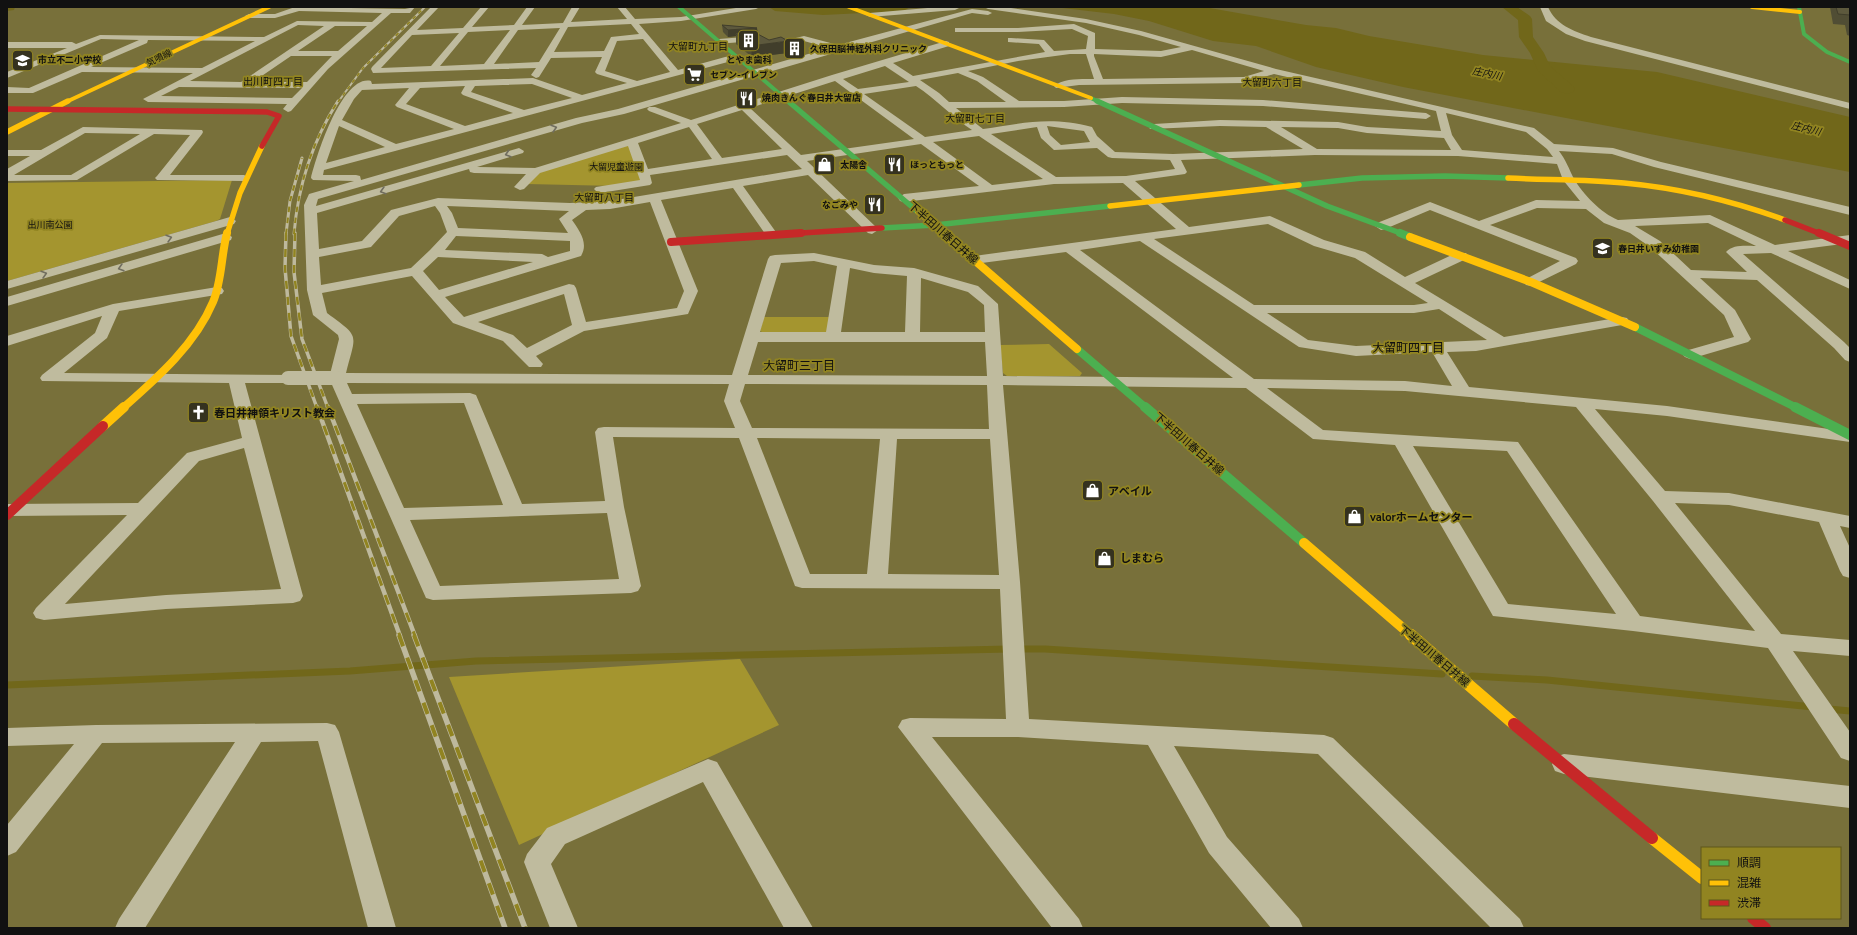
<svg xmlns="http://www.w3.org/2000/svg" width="1857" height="935" font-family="'Nunito Sans','Noto Sans JP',sans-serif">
<rect width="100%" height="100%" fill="#78703a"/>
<path fill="#a4952f" d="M629 145 643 180 616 186 527 184 537 173Z
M232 180 220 219 216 221 7 281V183Z
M764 317H830L827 332 822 334H766L760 331Z
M1049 344 1082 373 1080 376H1007L1003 373 1000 345Z
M740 659 779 725 519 845 449 677Z"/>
<path fill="#71671a" d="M1054 7H1204L1306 25 1336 28 1369 36 1483 55 1657 72 1850 117V172L1403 87 1316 67 1256 46 1213 41 1149 21 1114 14Z"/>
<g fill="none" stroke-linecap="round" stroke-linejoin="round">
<path stroke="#71671a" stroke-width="7" d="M1019 649H1045L1442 674
M1472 676 1547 680 1813 707
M7 685 350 671 476 661 1009 649
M1829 709 1850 711"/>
<path fill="#71671a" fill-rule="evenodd" d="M7 7H15L14 10 7 11Z
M769 7H910L904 11 823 15 775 11Z
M1502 7H1517L1530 16 1532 19 1533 37 1544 53 1550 66 1573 86 1575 89 1573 92 1567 94 1561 92 1538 71 1530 53 1519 37 1518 20Z"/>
<path fill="#bfbb9e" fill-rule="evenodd" d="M295 7 405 9 415 7 410 13H391L328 69 291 111 288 112 283 109 287 104 148 102 143 99 193 73 82 72 33 93H7V87L29 88 139 40 101 39 7 78V72L67 48H7V42H72L76 44 100 35 264 37 297 21 372 22 382 13 299 11 275 18H249L245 16 249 14H275ZM298 25 324 26 241 82 190 81ZM335 26H367L338 51H298ZM148 40 255 41 202 68 91 67 147 43ZM291 56H332L307 82H253ZM179 87 302 88 292 98 161 96Z
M431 7H439L417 30 463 28 481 7H489L472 27 514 25 527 7H535L522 25 563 23 572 7H580L571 22 627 19 617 7H625L635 19 681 17 742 7H760L756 9 681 21 639 24 678 70 736 54 740 57 739 59 324 170 323 175H356L360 176 361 180 576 118 618 109 829 48 804 41 770 50 755 41 716 44V40L719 39 757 36 771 44 804 36 838 45 972 9 988 11 992 13 988 15 972 13 624 114 582 123 318 199 316 206 519 148 524 151 523 153 477 167 535 168 681 123 649 111 647 109 649 107H655L691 120 832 75 946 41 949 42V46L893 63 913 76 1045 52 1039 44 1008 42V38H1011L1044 40 1054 51 1086 49 1088 36 1072 29 1018 32H955V28H1018L1074 24 1095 33V49L1161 51 1181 47 1139 35 1086 23 988 9 984 7H1004L1086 19 1141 31 1276 69 1534 128 1554 144 1613 148 1661 162 1850 207V215L1654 167 1612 154 1559 151C1566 160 1569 169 1574 179 1583 194 1601 213 1618 220L1710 215 1775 245 1850 235V243L1788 251 1850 280V289L1771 253 1743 254 1844 342 1850 348V362L1845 360 1834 348 1757 280 1700 278 1735 310 1751 339 1748 342 1690 359 1685 357 1682 354 1685 351 1734 337 1724 315 1650 247 1630 233 1604 223 1586 209 1537 208 1490 225 1576 258 1578 261 1576 264 1531 286 1526 285 1524 282 1526 279 1560 261 1430 210 1385 229 1381 230 1375 226 1377 223 1430 202 1479 221 1536 200 1580 201 1563 180 1557 164 1458 156 1315 155 1181 160 1187 172 1185 174 1135 181 1189 227 1270 216 1324 240 1365 252 1405 277 1456 253H1466L1468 256 1466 259 1415 283 1504 337 1622 317 1627 318 1629 321 1627 324 1622 325 1476 351 1447 352 1469 387 1667 406 1850 432V442L1667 416 1595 409 1665 491 1729 493 1850 516V528L1840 526 1850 548V578L1843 576 1840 571 1819 522 1729 505 1675 503 1781 634 1850 640V656L1793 651 1850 732V761L1841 758 1768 648 1633 631 1493 616 1395 445 1313 439 1246 388 1003 385 1020 582 1029 719 1324 735 1333 738 1520 919 1524 928H1491L1318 754 1174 746 1227 837 1299 919 1303 928H1271L1209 853 1148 745 1018 737H932L1079 919 1083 928H1052L898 727 902 720 910 718 1006 719 1000 589 802 588 795 586 739 438 613 437 624 507 641 586 638 591 631 593 433 600 426 598 329 378 339 339 338 335 313 315 307 290 304 205 309 194 354 181 313 180 311 178C316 157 342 74 371 81L372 84 533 78 582 95 627 83 597 74 595 72 602 57 551 58 539 77 536 78 531 75 536 68 373 73 371 69 372 67ZM631 24 639 34 611 37 604 51 554 52 568 27ZM560 28 539 62 494 64 518 30ZM510 30 484 64 440 66 468 32ZM459 33 431 66 381 68 412 35ZM643 39 670 72 637 81 605 71 617 41ZM1192 50 1264 71 1244 77 1103 79 1094 56V54L1161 57ZM1070 54H1086L1094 79C1083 79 1063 78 1054 86L1056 88 1079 85 1245 83 1274 74 1436 111 1441 131 1367 127 1338 122 1220 120 1154 124 1150 125 1149 127 1150 129 1220 126 1266 127 1303 149 1173 154 1115 152 1097 136 1092 127C1050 116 1024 123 983 129L956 108 1064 107 1122 103 1263 106 1426 119 1431 116 1426 113 1263 100 1122 97 1064 101H1019L983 77 968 71 1018 61ZM885 66 909 82 858 89 843 79ZM958 73 977 81 1006 102H949L939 93 920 80ZM835 81 914 139 801 155 750 108ZM532 84 572 98 524 110 471 92 475 86ZM465 86 461 93 463 95 513 113 465 126 406 104 420 88ZM916 86C936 99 952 117 972 130L925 137 864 94ZM409 88 395 105 397 107 454 129 396 144 342 120 354 99 362 90ZM742 110 782 149 722 158 697 124ZM1446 113 1526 132 1547 149 1553 157 1462 150 1452 135ZM339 126 385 147 326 163ZM1047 126 1084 131 1090 142 1061 145 1050 135ZM689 127 712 159 648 169 638 143ZM1037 127 1041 138 1054 150 1097 148 1108 157 1112 158 1170 160 1175 169 1126 176 1056 177 991 134ZM1281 127 1338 128 1367 133 1444 138 1451 150 1317 149ZM979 136 1043 179 992 185 933 142ZM921 144 979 186 904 194 898 198 900 201 904 202 1054 184 1123 183 1176 229 974 256 969 257 967 260 969 263 974 264 1066 252 1233 378 1003 376 998 304 978 286 914 268 874 265 814 253 775 255 770 256 768 259 732 375 346 373C356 333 361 338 327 313L322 293 412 276 453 323 503 341 529 367H541L543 364 536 356 584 331 688 314 698 291 661 200 733 188 768 238 772 239 778 235 743 186 808 175 868 233 872 234 878 230 876 227 807 161ZM628 146 640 180 596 187 594 189 596 191 600 193 650 185 652 183 650 175 787 155 802 169 610 201 570 203 438 198 391 210 362 241 319 249 317 213 469 169 470 172 474 173 526 174 514 187 520 190 524 189 540 173ZM650 202 684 291 677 308 586 322 576 288 574 285 569 284 464 317 445 297 581 256C589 243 579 230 572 220L586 210 610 209ZM435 206 440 213 447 232 430 250 411 268 321 285 319 257 371 247 399 216ZM447 206 569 211 559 219 568 233 458 228 452 213ZM1708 223 1756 246C1747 246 1733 244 1726 252L1747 272 1691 270 1660 241 1635 226ZM1268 224 1314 246 1355 258 1428 303 1414 305H1254L1154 239ZM456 236 570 241V251L548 257 542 254 445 250ZM1140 241 1299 347 1356 356 1432 352 1452 386 1405 381 1254 379 1080 250ZM438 257 533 262 439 290 423 271ZM814 261 837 266 826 332H760L781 263ZM850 268 874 273 907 276 905 332H841ZM921 278 968 292 984 305 985 332H920ZM564 294 572 325 527 348 513 335 478 322ZM1439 309 1487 340 1356 346 1308 340 1267 313H1414ZM758 342H985L987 376 748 375ZM347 383 729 384 724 401 735 428 604 427 598 428 595 432 605 501 522 504 476 395 470 393 352 394ZM745 384 987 385 989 429 752 428 740 401ZM1267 388 1405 391 1576 407 1653 501 1755 631 1640 616 1518 442 1323 430ZM464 403 503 505 404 508 357 404ZM757 438 880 439 867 574H810ZM897 439H990L999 575 888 574ZM1413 446 1507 451 1616 614 1508 604ZM607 513 619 579 440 586 410 520Z
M939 7 959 8 955 10 870 17 866 15 870 13Z
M1540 7H1548C1556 25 1573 31 1591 37L1850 103V109L1585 41 1566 34 1546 21Z
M83 127 202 130 203 132 202 134 170 175H244L250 178 244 181 157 180 155 178 157 176 190 135 154 134 77 180 7 181V169L30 156H7V150H41ZM85 133 140 134 71 175H14Z
M230 217 236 221 234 224 7 289V281Z
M226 233 232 237 231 240 7 306V297Z
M217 287 222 288 224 291 222 294 119 311 107 338 64 373 294 375 296 378 294 381 288 383H245L303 596 300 601 293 603 166 609 44 620 36 618 33 613 36 608 127 515 7 516V504L138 503 187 453 242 438 229 383 42 381 40 378 42 375 95 333 102 316 7 346V336L113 304ZM244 448 281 589 166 595 65 604 199 461Z
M327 723 335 725 339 732 396 928H368L318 741 261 742 145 928H115L119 919 235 742 102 743 16 852 7 856V825L74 744 7 746V728L96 725Z
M1564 754 1850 786V808L1564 774 1555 771 1552 764 1555 757Z
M708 759 717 762 813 928H784L703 782 565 844 551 864 578 928H550L524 862 527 854 547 828Z"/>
<path stroke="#4caf50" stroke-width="4" d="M679 7 789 102
M1799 7 1804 34 1827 52 1850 62
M1091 98 1099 102"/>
<path stroke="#4caf50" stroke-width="5.5" d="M788 101 918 212
M1097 101 1327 206 1403 234
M1299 185 1362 178 1445 176 1508 178
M882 228 935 225 1110 206"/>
<path stroke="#4caf50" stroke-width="8" d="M1400 233 1410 237
M1635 327 1797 408
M1077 349 1146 408"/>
<path stroke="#4caf50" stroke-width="10" d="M1145 407 1304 543
M1795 407 1850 435"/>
<path stroke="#ffc107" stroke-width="4" d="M849 7 1091 98
M1752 7 1800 12
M66 102 269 7"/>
<path stroke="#ffc107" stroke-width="5.5" d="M7 132 68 101
M1508 178C1547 180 1586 179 1624 183 1679 188 1733 201 1785 220
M1110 206 1299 185
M918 212 944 234
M227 234 240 193 262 146"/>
<path stroke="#ffc107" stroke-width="8" d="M943 233 1077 349
M1410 237 1531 282 1635 327
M123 408C157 378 195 345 213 302 222 281 221 256 227 233"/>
<path stroke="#ffc107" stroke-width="10" d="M103 426 124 407
M1304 543 1412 636"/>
<path stroke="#ffc107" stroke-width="12" d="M1411 635 1514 724
M1652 838 1702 878"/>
<path stroke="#c62828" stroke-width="5.5" d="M7 109 267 112 279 116 262 146
M1785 220 1821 234
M785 234 882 228"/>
<path stroke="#c62828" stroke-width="8" d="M1819 233 1850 246
M671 242 801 233"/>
<path stroke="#c62828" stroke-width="10" d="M7 515 103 426"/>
<path stroke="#c62828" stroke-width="12" d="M1514 724 1652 838
M1753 918 1765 928"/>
<defs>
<path id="rail-far4" d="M338 102 363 68 425 7"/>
<path id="rail-far3" d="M286 234 290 201 302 158
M294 234C298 185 312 142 338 101"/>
<path id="rail-far2" d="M286 233 285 268 291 336 317 408
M295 233 294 272 302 339 328 408"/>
<path id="rail-far1" d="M317 407 400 636
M328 407 415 636"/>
<path id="rail" d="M399 635 505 928
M414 635 525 928"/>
</defs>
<use href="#rail-far4" stroke="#beb99d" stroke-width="2"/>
<use href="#rail-far3" stroke="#beb99d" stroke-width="3"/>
<use href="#rail-far2" stroke="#beb99d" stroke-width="3.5"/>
<use href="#rail-far1" stroke="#beb99d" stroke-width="4.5"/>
<use href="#rail" stroke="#beb99d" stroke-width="5.5"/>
<use href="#rail-far4" stroke="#918421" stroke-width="1.5" stroke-dasharray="4" stroke-linecap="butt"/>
<use href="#rail-far3" stroke="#918421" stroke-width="2" stroke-dasharray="5.5" stroke-linecap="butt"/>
<use href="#rail-far2" stroke="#918421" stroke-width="2.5" stroke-dasharray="8" stroke-linecap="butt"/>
<use href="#rail-far1" stroke="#918421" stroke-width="3" stroke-dasharray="10" stroke-linecap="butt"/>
<use href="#rail" stroke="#918421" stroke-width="4" stroke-dasharray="12" stroke-linecap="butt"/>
<path stroke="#bfbb9e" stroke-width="14" d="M288 378H337"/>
</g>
<path fill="#504d34" d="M1830 7H1850V36L1847 35 1845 25 1833 24Z
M722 25 757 28V34L788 53 752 57 736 44V36L728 37 723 32Z"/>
<path fill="#413e2b" d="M757 28 758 35 735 33 736 36 728 37V30Z
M788 41V53L752 57 751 46Z"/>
<path fill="#5d593d" stroke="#413e2b" d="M1836 7H1850V18V15L1838 14Z
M722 25 757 28 728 30Z
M754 32 769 40 781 37 788 41 751 46 735 33Z"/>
<defs><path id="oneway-chevron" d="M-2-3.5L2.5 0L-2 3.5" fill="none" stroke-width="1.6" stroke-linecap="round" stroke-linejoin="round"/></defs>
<g stroke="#716e5f">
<use href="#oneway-chevron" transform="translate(554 128) rotate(-16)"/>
<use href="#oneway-chevron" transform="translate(508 154) rotate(164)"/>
<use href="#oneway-chevron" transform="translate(383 191) rotate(164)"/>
<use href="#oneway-chevron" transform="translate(169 238) rotate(-16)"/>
<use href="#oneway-chevron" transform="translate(121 268) rotate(164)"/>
<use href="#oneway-chevron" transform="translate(44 274) rotate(-16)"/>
</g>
<defs>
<symbol id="building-square" viewBox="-11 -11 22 22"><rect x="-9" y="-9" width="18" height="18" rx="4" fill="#35321f" stroke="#918421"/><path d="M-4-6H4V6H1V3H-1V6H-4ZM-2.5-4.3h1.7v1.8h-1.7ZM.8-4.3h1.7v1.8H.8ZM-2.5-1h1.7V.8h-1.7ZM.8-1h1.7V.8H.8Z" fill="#fff"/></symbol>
<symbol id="school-square" viewBox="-11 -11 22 22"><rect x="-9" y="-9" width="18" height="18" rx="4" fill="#35321f" stroke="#918421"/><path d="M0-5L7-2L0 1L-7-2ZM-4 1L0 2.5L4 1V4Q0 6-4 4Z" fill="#fff"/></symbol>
<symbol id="supermarket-square" viewBox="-11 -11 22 22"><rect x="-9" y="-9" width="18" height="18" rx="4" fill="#35321f" stroke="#918421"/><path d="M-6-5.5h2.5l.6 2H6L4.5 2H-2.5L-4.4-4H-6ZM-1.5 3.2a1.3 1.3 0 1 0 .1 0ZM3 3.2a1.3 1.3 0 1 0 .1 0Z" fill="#fff"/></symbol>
<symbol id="restaurant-square" viewBox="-11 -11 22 22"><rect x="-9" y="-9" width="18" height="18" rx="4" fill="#35321f" stroke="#918421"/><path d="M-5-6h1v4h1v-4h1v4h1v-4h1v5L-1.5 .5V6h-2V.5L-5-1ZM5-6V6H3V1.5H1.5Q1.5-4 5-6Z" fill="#fff"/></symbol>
<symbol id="shop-square" viewBox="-11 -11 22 22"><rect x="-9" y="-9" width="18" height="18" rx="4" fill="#35321f" stroke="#918421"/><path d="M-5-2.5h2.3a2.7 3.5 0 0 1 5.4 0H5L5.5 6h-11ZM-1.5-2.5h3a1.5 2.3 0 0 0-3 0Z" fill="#fff"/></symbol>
<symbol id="church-square" viewBox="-11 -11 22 22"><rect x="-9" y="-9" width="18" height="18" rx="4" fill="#35321f" stroke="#918421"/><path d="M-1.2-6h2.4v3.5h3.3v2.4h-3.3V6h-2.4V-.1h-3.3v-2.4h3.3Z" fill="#fff"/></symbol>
</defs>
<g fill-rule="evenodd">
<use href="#building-square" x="736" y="28" width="25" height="25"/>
<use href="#building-square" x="782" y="36" width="25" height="25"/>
<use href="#school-square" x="10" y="48" width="25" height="25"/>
<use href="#supermarket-square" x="682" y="62" width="25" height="25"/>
<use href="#restaurant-square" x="734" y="86" width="25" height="25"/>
<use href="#shop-square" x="812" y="152" width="25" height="25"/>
<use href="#restaurant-square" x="882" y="152" width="25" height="25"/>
<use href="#restaurant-square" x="862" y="192" width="25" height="25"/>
<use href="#school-square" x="1590" y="236" width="25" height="25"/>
<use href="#church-square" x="186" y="400" width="25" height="25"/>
<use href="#shop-square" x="1080" y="478" width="25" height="25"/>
<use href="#shop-square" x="1342" y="504" width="25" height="25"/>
<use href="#shop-square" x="1092" y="546" width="25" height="25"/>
</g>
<g text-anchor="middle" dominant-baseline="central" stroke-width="3.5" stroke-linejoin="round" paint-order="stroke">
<g font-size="9" font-weight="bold" fill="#111" stroke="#918421" text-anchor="start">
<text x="810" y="49">久保田脳神経外科クリニック</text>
<text x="38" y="60">市立不二小学校</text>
<text x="749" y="60" text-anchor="middle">とやま歯科</text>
<text x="710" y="75">セブン-イレブン</text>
<text x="762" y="98">焼肉きんぐ春日井大留店</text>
<text x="840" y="165">太陽舎</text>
<text x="910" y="165">ほっともっと</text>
<text x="858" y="205" text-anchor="end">なごみや</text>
<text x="1618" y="249">春日井いずみ幼稚園</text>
</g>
<g font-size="9" fill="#111" stroke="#918421">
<text transform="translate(159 58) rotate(-25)">気噴線</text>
</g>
<g font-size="9" fill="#111" stroke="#918421">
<text x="616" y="167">大留児童遊園</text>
<text x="50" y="225">出川南公園</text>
</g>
<g font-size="10" fill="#111" stroke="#918421">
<text x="698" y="47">大留町九丁目</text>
<text x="273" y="82">出川町四丁目</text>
<text x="1272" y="83">大留町六丁目</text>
<text x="975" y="119">大留町七丁目</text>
<text x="604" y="198">大留町八丁目</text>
</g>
<g font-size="10" font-style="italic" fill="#111" stroke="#918421">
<text transform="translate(1487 74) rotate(11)">庄内川</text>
<text transform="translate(1806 129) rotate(14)">庄内川</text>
</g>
<g font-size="11" fill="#111" stroke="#918421">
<text transform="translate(943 233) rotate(41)">下半田川春日井線</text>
<text transform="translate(1189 444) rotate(41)">下半田川春日井線</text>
<text transform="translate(1434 656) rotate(40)">下半田川春日井線</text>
</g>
<g font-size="11" font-weight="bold" fill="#111" stroke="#918421" text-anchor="start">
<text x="214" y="413">春日井神領キリスト教会</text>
<text x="1108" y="491">アベイル</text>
<text x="1370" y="517">valorホームセンター</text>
<text x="1120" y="558">しまむら</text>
</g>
<g font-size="12" fill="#111" stroke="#918421">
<text x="1408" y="348">大留町四丁目</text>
<text x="799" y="366">大留町三丁目</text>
</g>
</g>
<rect width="1857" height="935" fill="none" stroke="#111111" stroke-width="16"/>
<rect x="1701" y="847" width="140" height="72" fill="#918421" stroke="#5e561b"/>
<rect x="1709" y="860" width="20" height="6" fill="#4caf50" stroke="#5e561b"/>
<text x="1737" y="867" font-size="12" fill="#111111">順調</text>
<rect x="1709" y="880" width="20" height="6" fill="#ffc107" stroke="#5e561b"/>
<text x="1737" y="887" font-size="12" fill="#111111">混雑</text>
<rect x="1709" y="900" width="20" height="6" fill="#c62828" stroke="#5e561b"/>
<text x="1737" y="907" font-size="12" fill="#111111">渋滞</text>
</svg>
